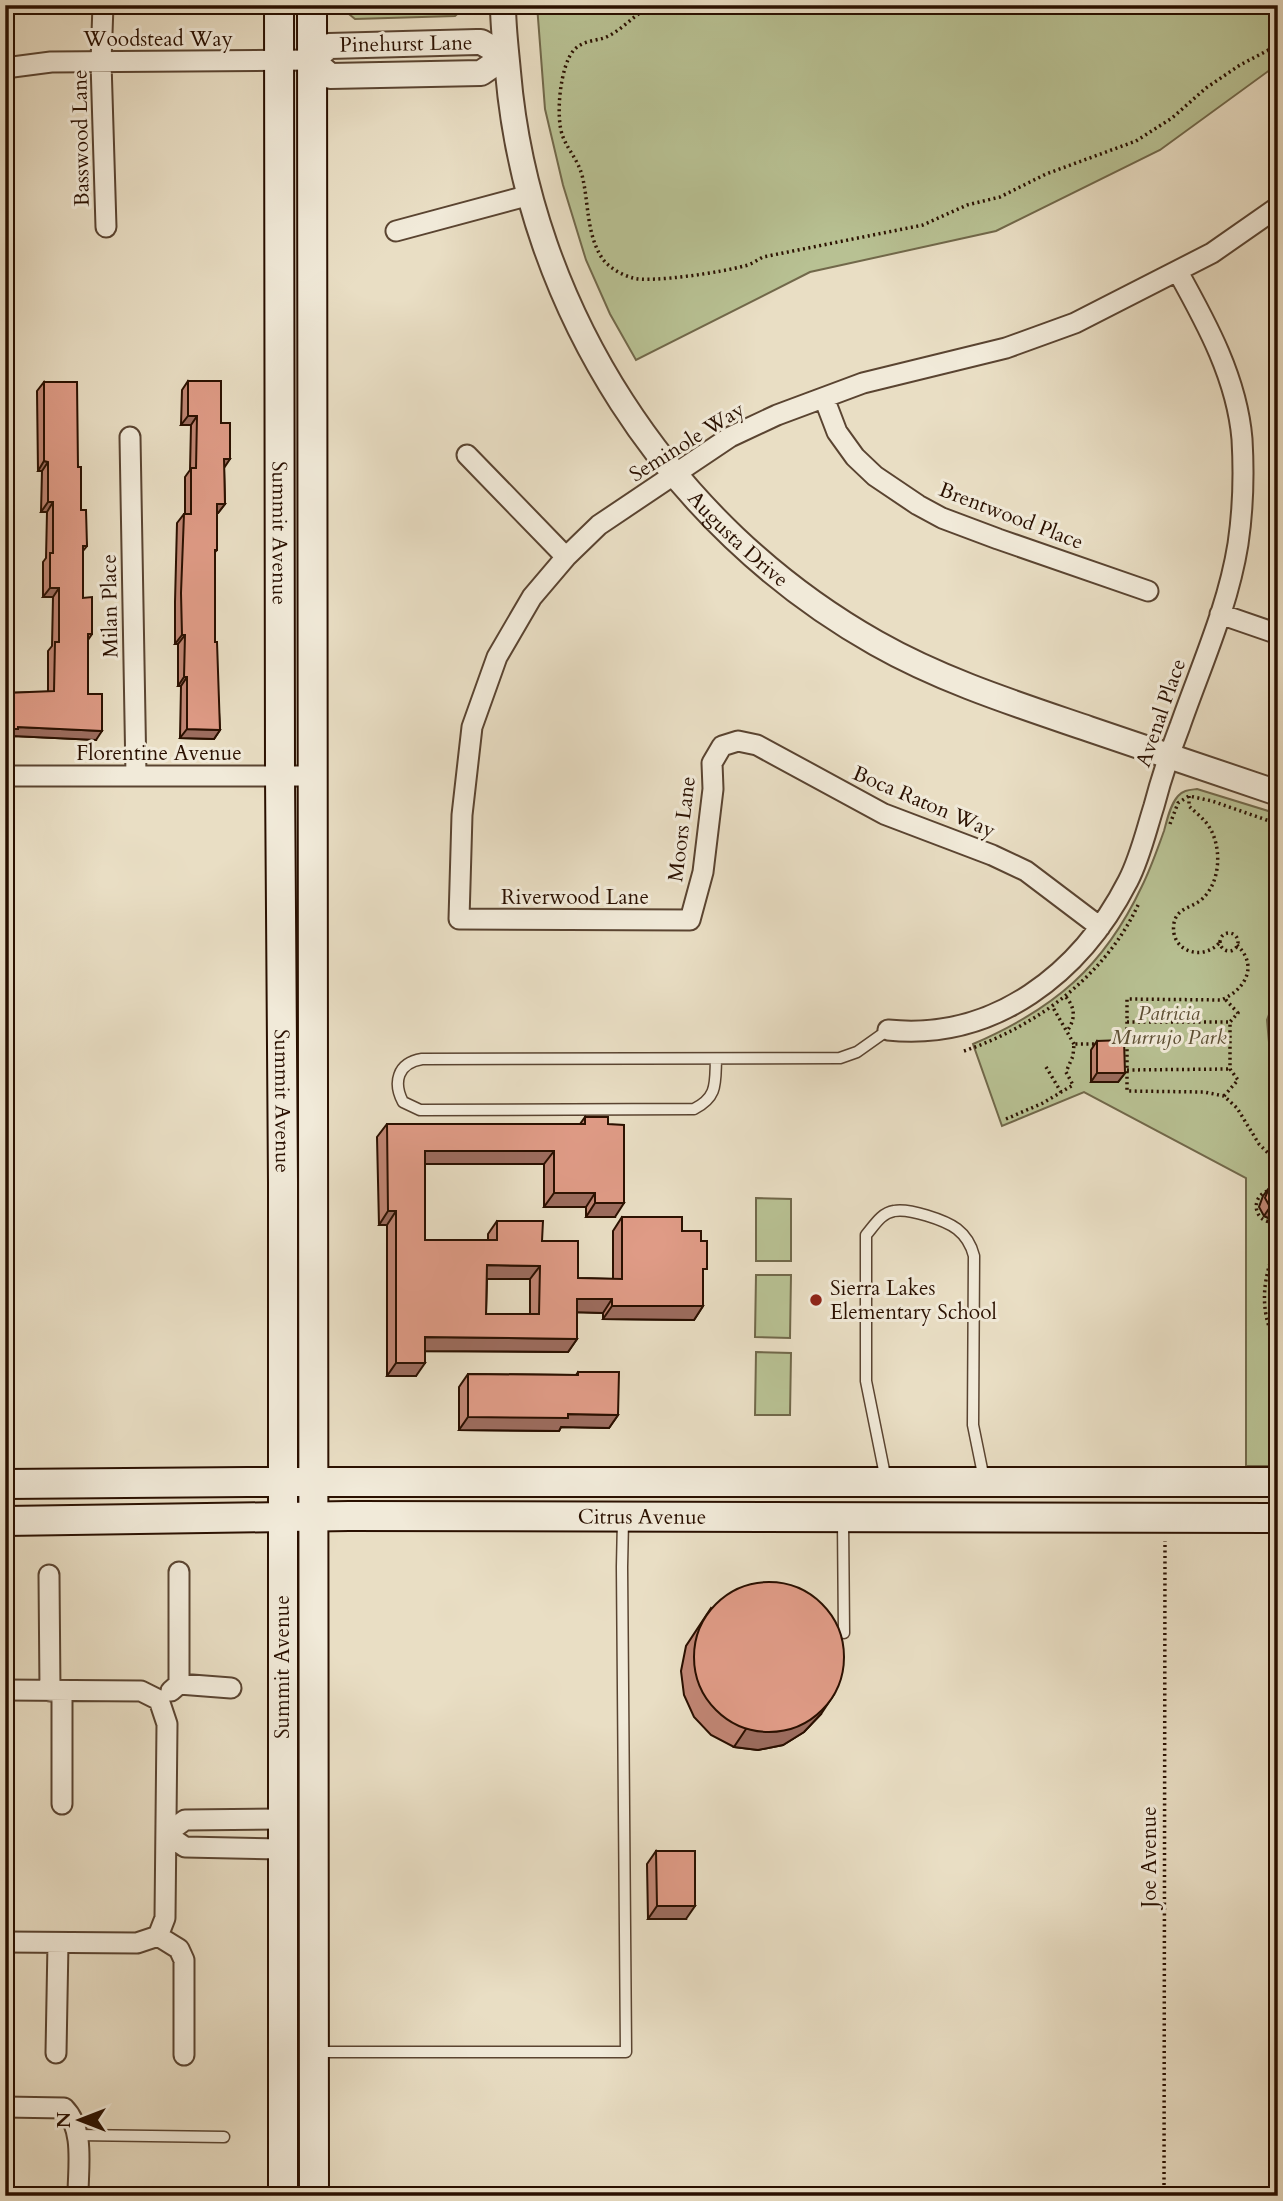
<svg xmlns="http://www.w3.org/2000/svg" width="1283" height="2201" font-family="Cardo,serif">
<rect width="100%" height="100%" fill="#e9dec4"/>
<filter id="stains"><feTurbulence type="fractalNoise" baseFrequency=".00286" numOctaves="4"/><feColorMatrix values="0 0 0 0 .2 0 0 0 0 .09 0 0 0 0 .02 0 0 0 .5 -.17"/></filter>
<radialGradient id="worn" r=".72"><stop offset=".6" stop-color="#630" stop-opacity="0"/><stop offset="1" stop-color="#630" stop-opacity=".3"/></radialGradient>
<path fill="#b8c193" stroke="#71684a" stroke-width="2" d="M338 5H467L455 16 355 19Z
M537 5H1278V64L1160 150 996 231 810 272 636 360 610 314 586 260 563 185 545 109Z
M1197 789 1278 814V990L1267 1020 1275 1110 1278 1111V1466H1246V1178L1084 1092 1002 1126 973 1044C1054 1009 1104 967 1142 886 1151 868 1157 850 1164 831 1167 820 1170 805 1178 796 1183 790 1190 790 1197 789Z
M756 1198 791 1199V1261H756Z
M756 1275H791L790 1338 755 1337Z
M756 1352 791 1353 790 1415H755Z"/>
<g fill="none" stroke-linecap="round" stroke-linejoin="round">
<defs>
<path id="service" d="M716 1059C715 1083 718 1097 694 1109L420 1110 403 1102C393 1083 397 1063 422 1059L840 1058 857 1052 888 1030
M886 1480 866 1381V1235C874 1226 881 1213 894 1211 909 1208 945 1220 957 1229 966 1236 971 1244 974 1256L973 1425 984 1479
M843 1521 844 1633
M315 2052H626L622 1567 623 1520
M77 2135 224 2137"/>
<path id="minor" d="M103 5 101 62 106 227
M5 68 51 62 312 60
M396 231 530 195
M824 398 837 432 855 457 875 476 918 505 942 518 998 539 1148 591
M130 437 136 775
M467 455 566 557
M1220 614 1278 634
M5 776H313
M1100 927 1026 871 992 855 884 814 757 745 738 741 722 746 712 763 713 789 703 872 690 920 459 919 462 815 472 727 497 657 532 597 566 557 599 525 730 437 777 415 863 383 1006 348 1075 323 1212 253 1278 207
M888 1030C995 1041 1081 973 1128 881 1140 858 1146 831 1154 806 1161 779 1170 752 1180 726 1201 666 1228 607 1238 544 1243 510 1244 473 1242 439 1237 379 1207 324 1178 272
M179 1572V1684
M49 1575 50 1691
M5 1690 141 1691 159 1700 167 1724 165 1918 158 1936 137 1943 5 1942
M171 1691 179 1684 231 1688
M62 1804V1691
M282 1819 185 1820 166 1834 185 1847 282 1849
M158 1936 179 1949 184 1960V2055
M56 2053 58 1943
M5 2107 64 2108C85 2129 78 2167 78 2196"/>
<g id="tertiary">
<path id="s1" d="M503 5C503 27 506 50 508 72 528 308 669 526 876 643 943 681 1016 704 1089 729 1152 750 1215 772 1278 793"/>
<path d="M477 42H481L506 56 481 73 330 76 312 60 329 46Z"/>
</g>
<g id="secondary">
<path id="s2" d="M279 5 280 776 283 1182V2196"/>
<path d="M312 5 314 2196"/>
<path d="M5 1484 247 1482H1278"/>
<path id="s3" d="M5 1521 349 1516 1278 1518"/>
</g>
</defs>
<use href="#service" stroke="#5a4431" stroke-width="13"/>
<use href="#minor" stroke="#5a4431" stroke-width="23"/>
<use href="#tertiary" stroke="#5a4431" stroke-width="28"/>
<use href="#secondary" stroke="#2a1000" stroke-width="32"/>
<path stroke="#2a1000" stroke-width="3.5" stroke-dasharray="2 3.5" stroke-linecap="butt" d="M653 5C635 13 622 31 604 38 594 41 582 41 574 50 560 65 555 118 563 137 569 152 577 158 582 175 589 203 586 233 602 258 609 268 622 275 633 278 652 283 723 272 744 266 751 265 757 260 763 257L923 225 967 205 1000 197 1046 174 1136 141 1172 118 1206 88 1240 65 1278 45
M1189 796V806C1196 813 1206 820 1211 830 1222 851 1220 884 1201 900 1191 908 1177 908 1174 923 1169 952 1204 962 1220 942
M1170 824 1178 803 1189 796 1212 801 1278 824
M1220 942a9 9 0 1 1 18 0a9 9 0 1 1-18 0Z
M1237 945C1259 966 1245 990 1221 1000L1127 999V1091L1204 1092 1224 1096 1237 1108 1259 1144 1278 1163
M1066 997C1075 1007 1076 1019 1067 1031
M1127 1022H1230
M1074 1044 1052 1006C1089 979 1120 945 1139 903
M964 1051C996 1040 1025 1025 1052 1006
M1046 1067 1061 1092
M1127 1070 1229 1069
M1224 1096 1238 1080 1230 1069V1022L1238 1013 1225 999
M1006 1119 1043 1103 1073 1085 1066 1072 1073 1056 1074 1044H1099
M1278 1190C1249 1187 1249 1226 1278 1222
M1278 1243C1262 1277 1258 1313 1278 1346
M1164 2196 1165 1541"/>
<use href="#service" stroke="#f1ead9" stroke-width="10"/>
<use href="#minor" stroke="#f1ead9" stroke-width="19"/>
<use href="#tertiary" stroke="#f1ead9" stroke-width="24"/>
<use href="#secondary" stroke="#f1ead9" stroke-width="28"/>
</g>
<path fill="#c08573" stroke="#2a1000" stroke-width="2" fill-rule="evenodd" d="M188 381 221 423 224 468 225 504 218 513H217V550L215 552V642L220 730 214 739 180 738 181 686H178V644H175V602L177 523 184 514H185V477L190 470 191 425H181L182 390Z
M44 382 78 467 81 510 87 546 83 551V598L92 634 88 640V694L96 740 13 736 11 739 5 738V693L48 692V651L52 646 53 597H43V562L46 558 47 512H41L42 471H38L37 391Z
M1097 1041 1125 1073 1118 1082H1091V1050Z
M585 1117 615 1217H586V1207H544V1164H425V1240H488V1234L497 1221 542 1241 578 1278 613 1279V1231L622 1217 682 1231 701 1241 703 1274V1306L694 1320 603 1319V1313L577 1312V1339L568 1352 425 1351 416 1376H387V1225H379L377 1137 387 1124H580ZM487 1279H530V1314H486Z
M1278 1184V1218L1273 1220 1264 1216 1259 1207 1263 1196 1269 1188Z
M578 1372 618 1415 609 1428 561 1427 559 1431 459 1430V1387L468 1374 576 1375Z
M711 1608 821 1714 804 1732 783 1745 758 1750 734 1747 711 1735 694 1717 684 1695 681 1671 686 1646Z
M656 1851 686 1919H648L647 1864Z"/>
<path fill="#9c6c5e" stroke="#2a1000" stroke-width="2" d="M188 416H197L191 425H181Z
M224 459H230L224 468Z
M44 461 48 462 42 471H38Z
M48 502H53L47 512H41Z
M217 504H225L218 513 210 512Z
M50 588H59L53 597H43Z
M182 635H185L178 644H175Z
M184 677H187L181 686H178Z
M18 727 102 731 96 740 13 736 11 739 5 738V729Z
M187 729 220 730 214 739 180 738Z
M1097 1073H1125L1118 1082H1091Z
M425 1151H554L544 1164H416Z
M554 1193H595L586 1207H544Z
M595 1203H624L615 1217H586Z
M1270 1207 1278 1211V1218L1273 1220 1264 1216Z
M388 1211H396L387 1225H379Z
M487 1265 540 1266 530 1279H478Z
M577 1299H612L603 1313 568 1312Z
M612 1306H703L694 1320 603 1319Z
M425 1337 577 1339 568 1352 416 1351Z
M396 1363H425L416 1376H387Z
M568 1414 618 1415 609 1428 561 1427 559 1431 459 1430 468 1417Z
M833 1696 821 1714 804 1732 783 1745 758 1750 734 1747 746 1729Z
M657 1906H695L686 1919H648Z"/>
<path fill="#df9b86" stroke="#2a1000" stroke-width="2" fill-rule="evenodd" d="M188 381H221V423H230V459H224L225 504H217V550H215V642H217L220 730 187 729V677H184L185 635H182L181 593 184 514H191V468H196L197 416H188Z
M44 382H77L78 467H81V510H86L87 546H83V598L92 597V634H88V694H102V731L18 727V729H5V693L54 691 55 642H59V588H50V553H53V502H48V462L44 461Z
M1124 1040 1125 1073H1097V1041Z
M585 1117H608V1124L624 1125V1203H595V1193H554V1151H425V1240H497V1221H543L542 1241H578V1278L622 1279V1217H682V1231H701V1241H707V1269H703V1306H612V1299H577V1339L425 1337V1363H396V1211H388L387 1124H585ZM487 1265 540 1266 539 1314H486Z
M1278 1184V1211L1270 1207 1265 1198 1269 1188Z
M578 1372H619L618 1415 568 1414V1418L468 1417V1374L578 1375Z
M694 1657a75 75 0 1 1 150 0a75 75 0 1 1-150 0Z
M656 1851H695V1906H657Z"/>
<circle fill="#8f2418" stroke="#f1ead9" stroke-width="2.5" cx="816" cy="1300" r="7"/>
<g text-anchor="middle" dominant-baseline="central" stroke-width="6" stroke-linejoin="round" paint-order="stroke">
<g font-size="21" fill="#2a1000" stroke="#f1ead9">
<text x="158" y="39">Woodstead Way</text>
<text transform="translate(406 44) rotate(-1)">Pinehurst Lane</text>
<text transform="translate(81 138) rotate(-91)">Basswood Lane</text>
<text transform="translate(687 442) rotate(-32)">Seminole Way</text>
<text transform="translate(1011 516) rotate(21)">Brentwood Place</text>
<text stroke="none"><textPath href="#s2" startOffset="528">Summit Avenue</textPath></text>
<text stroke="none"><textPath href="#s1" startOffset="600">Augusta Drive</textPath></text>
<text transform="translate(110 606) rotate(-91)">Milan Place</text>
<text transform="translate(1161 713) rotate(-71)">Avenal Place</text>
<text x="159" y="753">Florentine Avenue</text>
<text transform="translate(924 802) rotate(23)">Boca Raton Way</text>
<text transform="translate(682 829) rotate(-83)">Moors Lane</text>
<text x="575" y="897">Riverwood Lane</text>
<text stroke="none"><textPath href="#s2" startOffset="1096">Summit Avenue</textPath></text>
<text stroke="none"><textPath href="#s3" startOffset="637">Citrus Avenue</textPath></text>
<text transform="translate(282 1667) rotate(-90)">Summit Avenue</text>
<text transform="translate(1149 1857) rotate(-90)">Joe Avenue</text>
</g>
<g font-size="21" font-style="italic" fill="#5c4e33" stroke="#f1ead9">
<text x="1169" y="1013">Patricia<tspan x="1169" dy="24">Murrujo Park</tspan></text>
</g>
<g font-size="21" fill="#2a1000" stroke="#f1ead9" text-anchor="start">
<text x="830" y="1288">Sierra Lakes<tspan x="830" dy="24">Elementary School</tspan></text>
</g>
</g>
<rect width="1283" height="2201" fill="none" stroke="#e9dec4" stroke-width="28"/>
<rect x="7" y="7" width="1269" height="2187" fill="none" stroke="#2a1000" stroke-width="3.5"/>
<rect x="14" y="14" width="1255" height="2173" fill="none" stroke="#2a1000" stroke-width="2"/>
<g transform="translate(80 2120) rotate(270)" stroke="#f1ead9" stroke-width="5" paint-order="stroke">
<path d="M0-5L12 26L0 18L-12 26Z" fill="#2a1000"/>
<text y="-10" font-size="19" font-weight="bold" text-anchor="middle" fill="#2a1000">N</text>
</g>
<rect width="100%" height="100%" filter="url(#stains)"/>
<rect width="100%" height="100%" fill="url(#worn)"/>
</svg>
